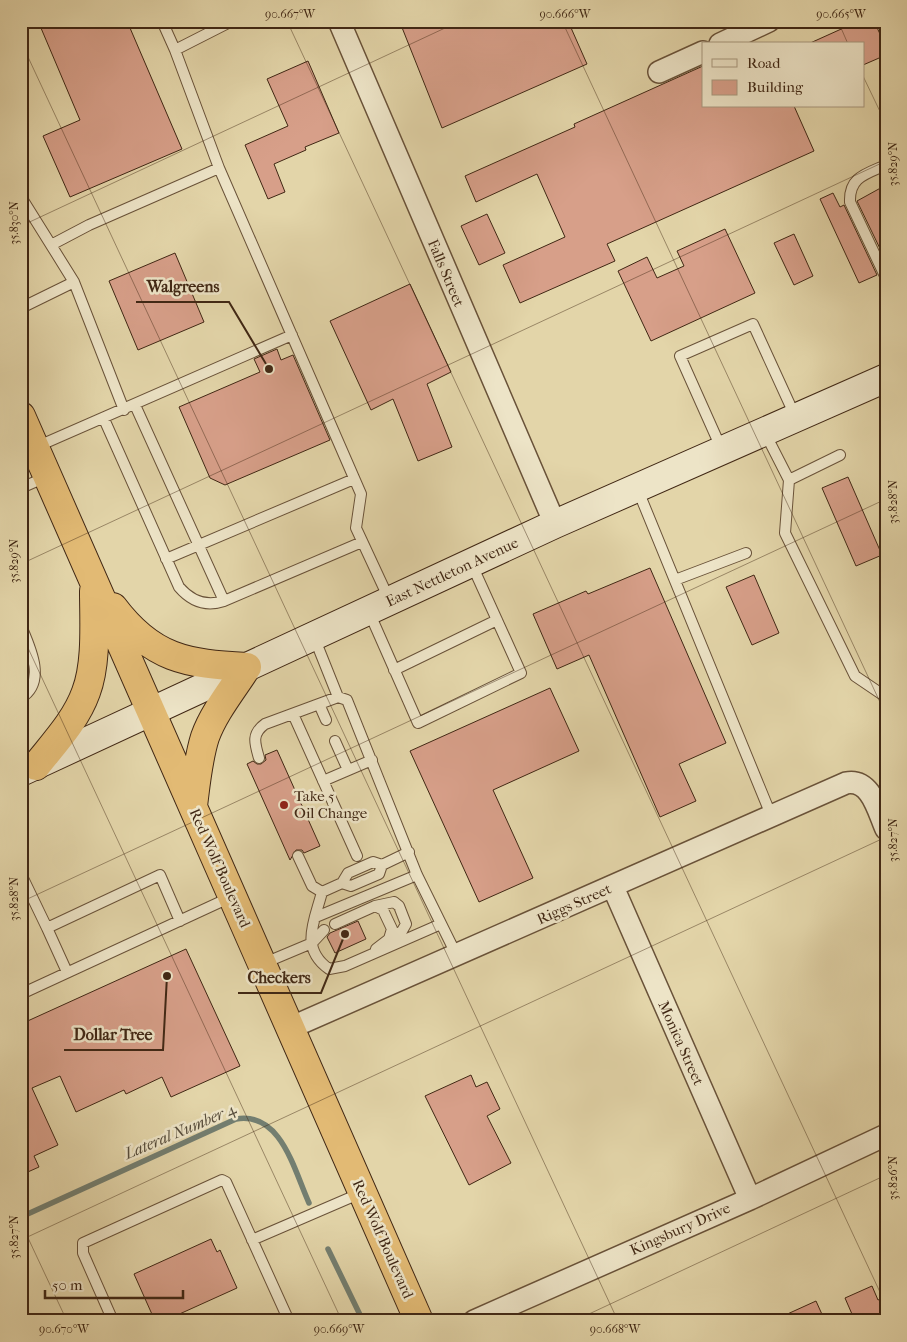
<svg xmlns="http://www.w3.org/2000/svg" width="907" height="1342" font-family="'IM FELL French Canon',serif">
<rect width="100%" height="100%" fill="#e3d5a9"/>
<filter id="stains"><feTurbulence type="fractalNoise" baseFrequency=".004" numOctaves="4"/><feColorMatrix values="0 0 0 0 .2 0 0 0 0 .09 0 0 0 0 .02 0 0 0 .5 -.17"/></filter>
<radialGradient id="worn" r=".72"><stop offset=".6" stop-color="#630" stop-opacity="0"/><stop offset="1" stop-color="#630" stop-opacity=".3"/></radialGradient>
<g fill="none" stroke-linecap="round" stroke-linejoin="round">
<path stroke="#737e70" stroke-width="5.5" d="M21 1217 236 1119C281 1111 294 1170 309 1203
M328 1249 363 1321"/>
</g>
<path fill="#d79f89" stroke="#402714" d="M38 21H127L182 149 70 197 43 136 80 120Z
M410 21H568L587 64 442 128 401 25Z
M859 21H874L886 47V55L863 65V44H808Z
M308 61 339 133 305 147 306 150 274 164 285 192 268 199 245 145 288 126 267 79Z
M703 66V106H794L814 151 607 244 615 261 520 303 503 265 565 237 537 174 476 202 465 176 575 127 574 124Z
M886 185V261L857 201Z
M833 193 840 207 844 205 877 275 859 283 820 199Z
M487 214 505 253 479 265 461 226Z
M725 229 755 293 651 341 618 271 647 257 657 278 684 266 677 251Z
M794 234 813 276 794 285 774 243Z
M175 253 204 322 138 350 109 281Z
M410 284 451 372 427 384 452 447 418 461 393 399 371 410 330 321Z
M277 349 281 360 293 355 330 440 225 485 210 478 179 407 260 372 254 359Z
M848 477 882 555 856 566 822 488Z
M650 568 726 743 679 764 696 801 660 817 589 655 557 669 533 614 586 591 588 594Z
M754 575 779 633 752 645 726 587Z
M550 688 579 751 493 790 533 878 479 902 410 751Z
M277 750 320 846 304 853 302 850H296L290 860 247 764 253 761 257 764H261L266 760 265 755Z
M358 921 366 939 335 953 327 937 330 933Z
M186 949 240 1066 171 1097 162 1077 126 1094 124 1090 76 1112 60 1076 32 1088 58 1145 34 1156 39 1167 21 1175V1024Z
M471 1075 476 1087 487 1082 500 1109 487 1116 511 1163 469 1185 425 1096Z
M211 1239 217 1252 220 1250 237 1288 164 1321H155L134 1274Z
M872 1286 878 1300 886 1297V1321H855L845 1298Z
M816 1301 825 1321H772Z"/>
<g fill="none" stroke-linecap="round" stroke-linejoin="round">
<defs>
<path id="lane" d="M162 21 175 50 232 21
M886 165C866 174 849 177 850 202L886 278
M219 168 361 494 356 528 389 599
M21 197 51 245 89 225 219 168 175 50
M74 282 124 410
M21 308 74 282 51 245
M135 405 224 601 362 542
M104 419 179 587C191 601 206 607 224 601
M765 433 789 480 785 533 855 676 886 697
M36 447 292 335
M722 450 680 356 753 324 796 418
M789 480 840 455
M21 488 46 477
M637 488 771 815
M166 559 354 479
M675 580 746 553
M369 612 418 723 521 673 472 565
M21 626C30 647 47 682 21 698
M314 637 338 697
M394 670 497 620
M319 704 326 720
M293 714 357 856
M335 741 348 770
M259 758C255 744 251 734 265 724L338 697 347 700 417 875 457 956
M323 781 372 760
M298 856 312 886 322 892
M21 874 47 928 160 875 180 921
M342 883 351 886 379 874 382 865 409 852
M322 892C315 920 299 948 329 969L345 966 441 924
M322 892 342 883 348 873 373 862 382 865
M375 906 394 902 399 906 406 924 402 931 389 939
M316 917 417 875
M335 924 375 906 383 910 392 929 389 939 376 949
M47 928 67 972
M262 964 312 943 324 930
M21 994 231 897
M252 1240 361 1193
M113 1321 83 1253V1243L222 1180 226 1182 289 1321"/>
<path id="street" d="M339 21 555 524
M720 44 769 21
M659 72 703 52
M613 887 750 1199
M290 1028 846 783C871 778 878 811 886 829
M474 1321 750 1199 886 1135"/>
<path id="secondary" d="M21 772 555 524 886 378"/>
<path id="highway" d="M21 416 419 1321
M113 607C152 659 187 664 247 667
M36 766C55 742 76 720 86 692 97 663 94 622 94 591
M193 806C196 782 198 759 205 737 214 712 233 689 247 667"/>
</defs>
<use href="#lane" stroke="#695239" stroke-width="12"/>
<use href="#street" stroke="#695239" stroke-width="24"/>
<use href="#secondary" stroke="#402714" stroke-width="30"/>
<use href="#highway" stroke="#402714" stroke-width="30"/>
<use href="#lane" stroke="#ede4c7" stroke-width="10"/>
<use href="#street" stroke="#ede4c7" stroke-width="21"/>
<use href="#secondary" stroke="#ede4c7" stroke-width="28"/>
<use href="#highway" stroke="#e2ba74" stroke-width="28"/>
</g>
<path fill="none" stroke="#402714" stroke-width="1" stroke-opacity="0.45" d="M287 21 886 1305M562 21 886 715M838 21 848 44M21 42 618 1321M863 76 886 124M21 226 460 21M21 564 886 161M21 633 342 1321M21 902 886 499M21 1223 67 1321M21 1240 886 837M574 1321 886 1175"/>
<circle fill="#8f2418" stroke="#ede4c7" stroke-width="2" cx="284" cy="805" r="5"/>
<g text-anchor="middle" dominant-baseline="central" stroke-width="5" stroke-linejoin="round" paint-order="stroke">
<g font-size="15" fill="#402714" stroke="#ede4c7">
<text transform="translate(446 273) rotate(67)">Falls Street</text>
<text transform="translate(452 572) rotate(-25)">East Nettleton Avenue</text>
<text transform="translate(220 868) rotate(66)">Red Wolf Boulevard</text>
<text transform="translate(574 904) rotate(-24)">Riggs Street</text>
<text transform="translate(681 1043) rotate(66)">Monica Street</text>
<text transform="translate(680 1229) rotate(-24)">Kingsbury Drive</text>
<text transform="translate(383 1239) rotate(66)">Red Wolf Boulevard</text>
</g>
<g font-size="15" fill="#402714" stroke="#ede4c7" text-anchor="start">
<text x="294" y="796">Take 5<tspan x="294" dy="17">Oil Change</tspan></text>
</g>
<g font-size="16" font-style="italic" fill="#554b3a" stroke="#ede4c7">
<text transform="translate(180 1131) rotate(-23)">Lateral Number 4</text>
</g>
</g>
<path fill="none" stroke="#402714" stroke-width="2" d="M269 369L229 302H136M345 934L321 993H238M167 976L163 1050H64"/>
<g fill="#402714" stroke="#ede4c7" stroke-width="2">
<circle cx="269" cy="369" r="5"/>
<circle cx="345" cy="934" r="5"/>
<circle cx="167" cy="976" r="5"/>
</g>
<g font-size="16" text-anchor="middle" font-weight="bold" fill="#402714" stroke="#ede4c7" stroke-width="5" stroke-linejoin="round" paint-order="stroke">
<text x="183" y="292">Walgreens</text>
<text x="279" y="983">Checkers</text>
<text x="113" y="1040">Dollar Tree</text>
</g>
<rect width="907" height="1342" fill="none" stroke="#e3d5a9" stroke-width="55"/>
<rect x="702" y="42" width="162" height="65" fill="#ede4c7" stroke="#a8987f"/>
<rect x="712" y="59" width="25" height="8" fill="#ede4c7" stroke="#a8987f"/>
<text x="747" y="68" font-size="15" fill="#402714">Road</text>
<rect x="712" y="80" width="25" height="15" fill="#d79f89" stroke="#a8987f"/>
<text x="747" y="92" font-size="15" fill="#402714">Building</text>
<path d="M45 1290v8h138v-8" fill="none" stroke="#402714" stroke-width="2.5"/>
<text x="52" y="1290" font-size="15" fill="#402714" stroke="#ede4c7" stroke-width="4" paint-order="stroke">50 m</text>
<rect x="28" y="28" width="852" height="1286" fill="none" stroke="#402714" stroke-width="2"/>
<g font-size="12" text-anchor="middle" fill="#402714">
<text x="290" y="18">90.667°W</text>
<text x="565" y="18">90.666°W</text>
<text x="841" y="18">90.665°W</text>
<text transform="translate(893 164) rotate(-90)" y="4">35.829°N</text>
<text transform="translate(14 223) rotate(-90)" y="4">35.830°N</text>
<text transform="translate(893 502) rotate(-90)" y="4">35.828°N</text>
<text transform="translate(14 561) rotate(-90)" y="4">35.829°N</text>
<text transform="translate(893 840) rotate(-90)" y="4">35.827°N</text>
<text transform="translate(14 899) rotate(-90)" y="4">35.828°N</text>
<text transform="translate(893 1178) rotate(-90)" y="4">35.826°N</text>
<text transform="translate(14 1237) rotate(-90)" y="4">35.827°N</text>
<text x="64" y="1333">90.670°W</text>
<text x="339" y="1333">90.669°W</text>
<text x="615" y="1333">90.668°W</text>
</g>
<rect width="100%" height="100%" filter="url(#stains)"/>
<rect width="100%" height="100%" fill="url(#worn)"/>
</svg>
